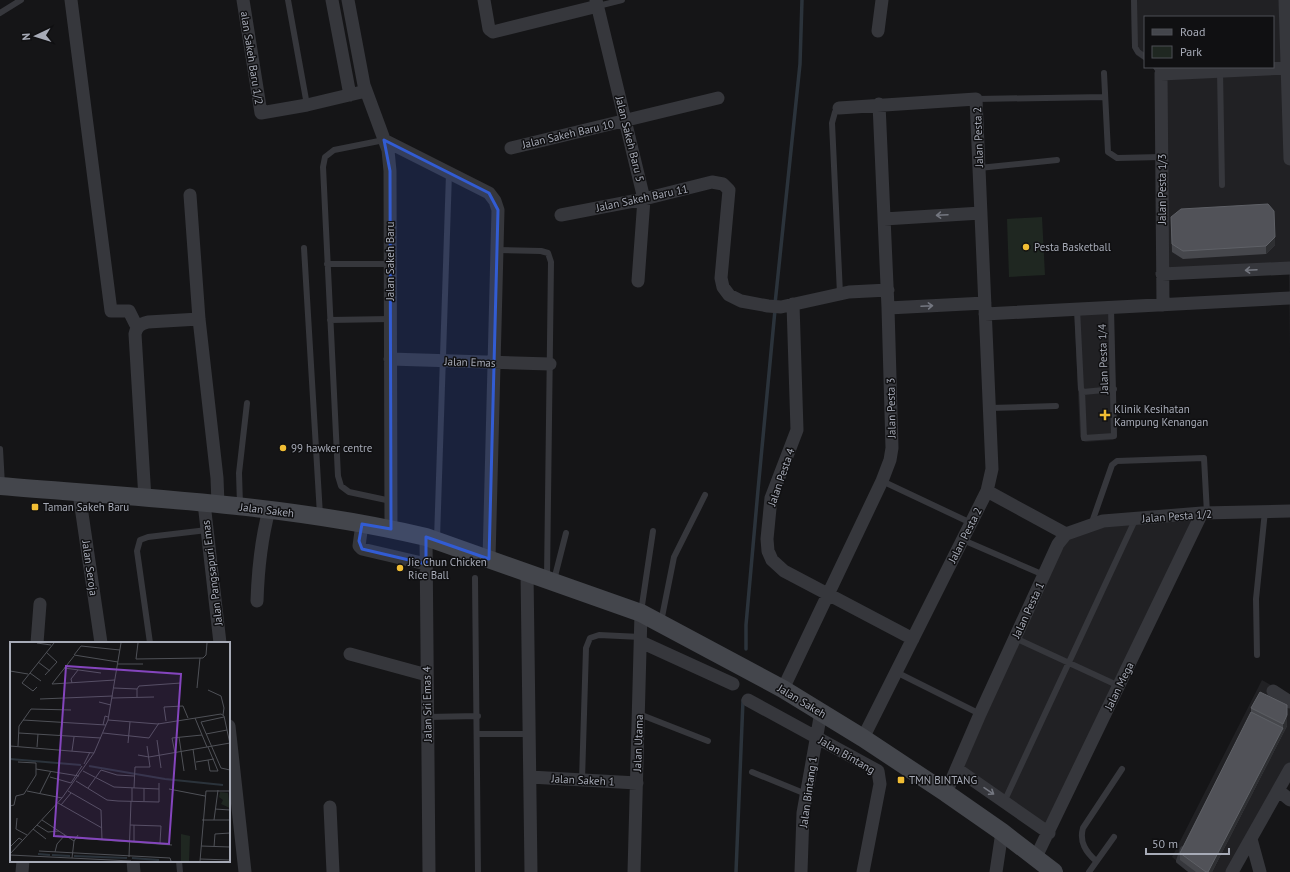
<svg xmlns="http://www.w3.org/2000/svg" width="1290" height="872" font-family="'PT Sans',sans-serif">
<rect width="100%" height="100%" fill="#151517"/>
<path fill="#212124" d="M1131 0H1290V353L1289 272 1158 278 1157 73 1152 67H1273V17H1145V61L1136 55 1132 47Z
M1113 303 1117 433 1116 438 1113 440 1085 442 1080 437 1074 305Z
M1204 509 1050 839 952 770 1066 529Z
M1262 680 1290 696V779L1237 872H1189L1172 857Z"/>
<path fill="#1f2721" d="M1042 217 1045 275 1009 277 1007 219Z"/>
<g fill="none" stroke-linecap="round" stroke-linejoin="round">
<path stroke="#2b333b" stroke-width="3.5" d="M775 304 800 64 802 0
M746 649V625L758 490 775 310
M736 872 743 700"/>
<path stroke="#36373c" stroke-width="6" d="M288 0 307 105
M1134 0 1135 47 1138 52 1145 57
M598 6 622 0
M0 13 21 0
M1156 67 1161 74
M1220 71 1222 185
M1104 73 1108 152 1117 158 1161 157
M976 99 1105 97
M839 108 835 112 832 123 840 294
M384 140 334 150 325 157 323 167 338 476 341 486 349 492 391 501
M979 168 1057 160
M304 248 320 515
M497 250 541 251 548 253 551 262 547 578
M327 264H390
M1077 309 1081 389 1083 392 1114 389
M330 320 390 319
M1082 391 1084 438 1114 436 1111 308
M990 408 1056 406
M0 449 2 485
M882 481 971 523
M240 505 239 473 247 403
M1091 525 1112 465 1117 461 1204 458 1207 513
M437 539 449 173
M963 540 1044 575
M475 578 478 872
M554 580 566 533
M641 612 653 531
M661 622 674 557 705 495
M1015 638 1119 686
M150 643 137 551 140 540 148 537 207 530
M1257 655 1256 599 1265 511
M896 672 980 714
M639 714 708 741
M427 717 478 716
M478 734H529
M752 772 806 794
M582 780 586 648 590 638 599 635 641 637
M1004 802 1136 518
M1183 849 1179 861 1193 872
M179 861 180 872
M1096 861C1086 852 1079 842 1083 828L1122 769
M1089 872 1114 837"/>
<path stroke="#36373c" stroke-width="13" d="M71 0 111 311H129L137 327
M243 0 261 113 307 105 366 91
M332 0 350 95
M348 0 364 85 388 150 390 171 391 529
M484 0 489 29 493 32 598 6
M596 0 644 199 638 281
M1285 0 1290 159
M878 31 882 0
M839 108 976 99 992 469 987 491 863 738
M384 140 489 193 495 201 498 210 489 559
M511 148 718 98
M190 195 199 319 217 478 218 504
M561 215 644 199 712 182 723 184 729 190 721 278 723 287 729 295 741 301 768 306 781 307 849 292 888 290
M884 219 981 213
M1162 274 1290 268
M793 304 797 430 771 498 767 539 768 551 772 560 784 571 913 639
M1163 305 1161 74 1287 68
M888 308 985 303
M985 314 1290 298
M390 359 550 364
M987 491 1066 534
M79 493 101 643
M145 499 135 334C137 326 140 324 148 322L199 319
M204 503 220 643
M362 524 359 546 362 549 426 564
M1066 534 1103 521 1202 513 1290 511
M426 537 429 872
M527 572 531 872
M257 601C258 570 261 540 269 510
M641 642 733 684
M37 643 40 604
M350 654 427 675
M783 689 882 481 890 460 892 448 888 308 879 104
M1273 691 1290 702
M748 700 878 771 880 784 863 872
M229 726 245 872
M957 769 1049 833
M530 777 637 783
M1279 791 1290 800
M946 793 980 714 1058 544 1066 534
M330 807 333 872
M1251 839 1260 872
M1036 857 1202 513
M133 861 134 872
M22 872 23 861
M634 872 641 613
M801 872 803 813 821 712
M996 872 1002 832
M1232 872 1290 769"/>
<path stroke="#44464c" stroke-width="18" d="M0 486C142 498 287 504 426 537L641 613 783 689 863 738 946 793 1002 832 1054 872"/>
</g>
<path fill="#46474c" d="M1171 217 1275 245 1266 254 1183 259 1172 252Z
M1251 708 1287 726 1212 872H1196L1180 860V853L1251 712Z"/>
<path fill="#2e2f32" d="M1275 237V245L1266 254V246Z
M1287 715V726L1212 872H1208L1283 728V724Z"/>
<path fill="#515258" stroke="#5e6066" d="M1268 204 1274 211 1275 237 1266 246 1183 251 1172 244 1171 217 1181 209Z
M1260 692 1287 705V715L1283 724 1251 708Z
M1251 712 1283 728 1208 872H1206L1180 853Z"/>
<defs><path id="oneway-shaft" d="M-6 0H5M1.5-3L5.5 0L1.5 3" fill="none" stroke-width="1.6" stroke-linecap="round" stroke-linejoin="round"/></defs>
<g stroke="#747780">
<use href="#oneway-shaft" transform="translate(942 215) rotate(177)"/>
<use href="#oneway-shaft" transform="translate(1251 270) rotate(177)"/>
<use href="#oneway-shaft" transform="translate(927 306) rotate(-3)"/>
<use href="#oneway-shaft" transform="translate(989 791) rotate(34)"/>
</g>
<path fill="#325cd3" fill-opacity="0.2" stroke="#325cd3" stroke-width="3" stroke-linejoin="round" d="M384 140 489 193 498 210 489 559 426 537V564L362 549 359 541 362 524 391 529 390 171Z"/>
<g fill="#f1bd34" stroke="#101012" stroke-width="1.5">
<circle cx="1026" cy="247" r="4"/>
<path d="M1103 409h4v4h4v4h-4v4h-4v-4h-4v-4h4z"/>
<circle cx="283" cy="448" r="4"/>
<rect x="31" y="503" width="8" height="8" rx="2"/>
<circle cx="400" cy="568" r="4"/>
<rect x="897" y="776" width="8" height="8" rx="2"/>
</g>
<g text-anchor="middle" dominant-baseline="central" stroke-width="3" stroke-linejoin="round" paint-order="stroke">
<g font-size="11" fill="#a7abb7" stroke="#101012">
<text transform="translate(252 58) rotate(81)">alan Sakeh Baru 1/2</text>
<text transform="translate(568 134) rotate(-13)">Jalan Sakeh Baru 10</text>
<text transform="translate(978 137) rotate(-92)">Jalan Pesta 2</text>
<text transform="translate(630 139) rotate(76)">Jalan Sakeh Baru 5</text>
<text transform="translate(1162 189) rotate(-90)">Jalan Pesta 1/3</text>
<text transform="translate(642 198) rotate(-12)">Jalan Sakeh Baru 11</text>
<text transform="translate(390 261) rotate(-90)">Jalan Sakeh Baru</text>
<text transform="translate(1103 359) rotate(-92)">Jalan Pesta 1/4</text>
<text transform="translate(470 362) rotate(2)">Jalan Emas</text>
<text transform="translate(891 408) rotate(-91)">Jalan Pesta 3</text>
<text transform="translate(781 477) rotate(-71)">Jalan Pesta 4</text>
<text transform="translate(267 510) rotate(7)">Jalan Sakeh</text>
<text transform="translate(1177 516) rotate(-4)">Jalan Pesta 1/2</text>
<text transform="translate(965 535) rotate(-63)">Jalan Pesta 2</text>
<text transform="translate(90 568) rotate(82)">Jalan Seroja</text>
<text transform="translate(212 573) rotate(-97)">Jalan Pangsapuri Emas</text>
<text transform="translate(1028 610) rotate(-65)">Jalan Pesta 1</text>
<text transform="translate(1119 686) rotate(-64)">Jalan Mega</text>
<text transform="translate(802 701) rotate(31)">Jalan Sakeh</text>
<text transform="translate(427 704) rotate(-91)">Jalan Sri Emas 4</text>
<text transform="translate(638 743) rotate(-88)">Jalan Utama</text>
<text transform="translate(847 755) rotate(30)">Jalan Bintang</text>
<text transform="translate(583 780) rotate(3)">Jalan Sakeh 1</text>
<text transform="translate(808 792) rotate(-82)">Jalan Bintang 1</text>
</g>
<g font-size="11" fill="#a7abb7" stroke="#101012" text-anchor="start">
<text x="1034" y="247">Pesta Basketball</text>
<text x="1114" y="409">Klinik Kesihatan<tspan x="1114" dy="13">Kampung Kenangan</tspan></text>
<text x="291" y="448">99 hawker centre</text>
<text x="43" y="507">Taman Sakeh Baru</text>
<text x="408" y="562">Jie Chun Chicken<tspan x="408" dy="13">Rice Ball</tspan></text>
<text x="909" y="780">TMN BINTANG</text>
</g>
</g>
<g transform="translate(10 642)">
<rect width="220" height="220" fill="#151517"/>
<path d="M210 150 218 151 220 166 211 162 213 158 209 155ZM171 192 180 194 179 219H171Z" fill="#1f2721"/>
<path fill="none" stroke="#2b333b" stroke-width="2" d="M0 117 71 123M79 124 155 137 213 143M28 212 40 213M42 213 60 214M64 214 117 216M122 216 149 218"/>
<path fill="none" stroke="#4f5157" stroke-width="1" d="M27 1 41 3M128 1 126 17 193 16 196 13 197 1M64 14 42 42 105 38M28 20 40 29M108 20 64 13 71 4 110 8M108 22H133M54 26 91 31M0 29 18 32M20 31 31 39M35 33 47 20 36 10M62 41 61 37 68 28M27 45 23 49 12 41 44 1M104 46 127 47V55M187 46 190 16M127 47 129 44 171 41M198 48 211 54 214 66 213 73M102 56 144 55M30 57 103 54M89 60 101 63M214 75 191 80 211 126 220 128M185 76 197 105M13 78 96 83M98 78 148 82 211 72 214 74 220 102M156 79 154 65 173 64 178 76M93 83 95 74 98 75M9 91 91 96M93 91 139 96 149 81M196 92 217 88M50 94 52 80M169 95 174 129M147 98 151 126M118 101 120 80M0 104 84 111M8 104 9 84 21 67 61 68M27 105 28 92M183 107 186 128M62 109 64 95M165 111 162 96 192 93M128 113 139 115 220 101M198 118 200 129H208L198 105M186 120 204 117M74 122 80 110M26 127 69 134M73 129 104 145 149 147M40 135 61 141 72 124M66 139 97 158 108 159 149 160V141M78 146 91 128 107 133 124 134M124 146 125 125H140L137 104M159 147 195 154M17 149 52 156M58 149 91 168M30 151 41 129M122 159V146M134 159V146M48 161 92 186M51 163 61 151M0 164 4 163 6 154 14 152 26 133V121L8 120M205 167 220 168M91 168 92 198M7 176 6 187 17 193M32 178 64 199M192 178H220M204 178 208 148M27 183 38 190 49 189M120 183 151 184 150 201M23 187 36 197M66 196 162 203M124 200V183M191 204 220 205M0 205 9 196 12 198M204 205 205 192 220 191M29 209 160 216 161 219M45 210 47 202 55 193M0 212 52 156 84 111 98 78 111 1M0 213 121 219M119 215 121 159M62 216 64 199 68 193M190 217 220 218M190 219 196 149H220"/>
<path fill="#8445bd" fill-opacity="0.15" stroke="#8445bd" stroke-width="2" d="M56 24 171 32 159 202 44 194Z"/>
<rect width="220" height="220" fill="none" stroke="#a7abb7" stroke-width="2"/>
</g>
<rect x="1144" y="16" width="130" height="52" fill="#101012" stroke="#4c4e54"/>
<rect x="1152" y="29" width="20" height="6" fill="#44464c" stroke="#4c4e54"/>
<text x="1180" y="36" font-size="12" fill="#a7abb7">Road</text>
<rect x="1152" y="46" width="20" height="12" fill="#1f2721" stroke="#4c4e54"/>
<text x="1180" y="56" font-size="12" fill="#a7abb7">Park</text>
<g transform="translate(36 36) rotate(266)" stroke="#101012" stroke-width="3" paint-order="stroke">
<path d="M0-3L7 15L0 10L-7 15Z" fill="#a7abb7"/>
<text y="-6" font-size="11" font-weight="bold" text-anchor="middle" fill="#a7abb7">N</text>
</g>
<path d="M1146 848v6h83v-6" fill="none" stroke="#a7abb7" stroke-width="2"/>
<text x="1152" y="848" font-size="12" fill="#a7abb7" stroke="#101012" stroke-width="3" paint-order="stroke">50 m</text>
</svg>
